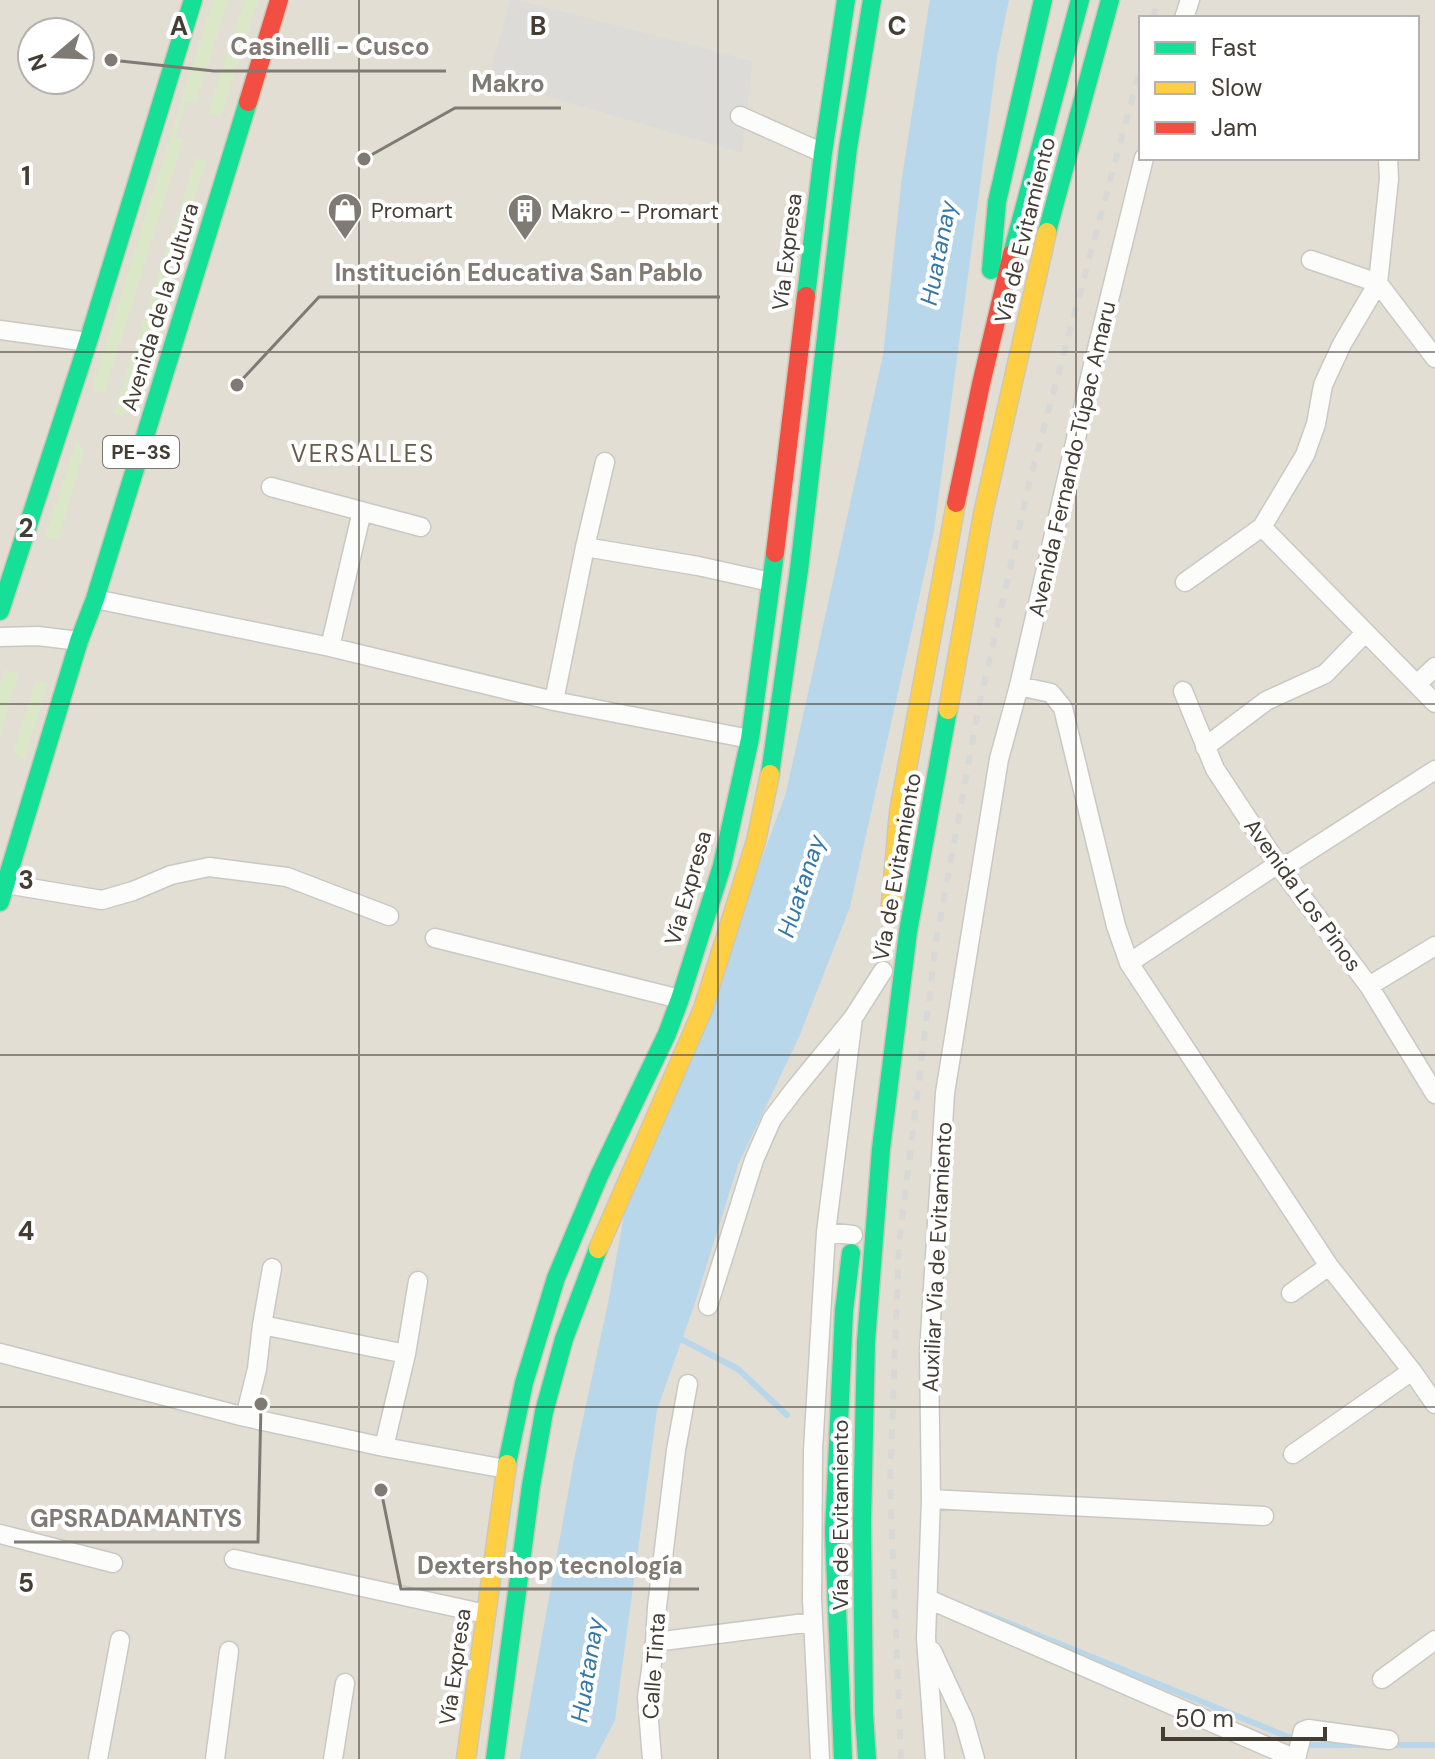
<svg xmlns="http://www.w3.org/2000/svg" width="1435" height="1759" font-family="'DM Sans',sans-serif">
<rect width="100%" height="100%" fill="#eeece7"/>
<path fill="#e2ded4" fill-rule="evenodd" d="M0 0H1435V1759H0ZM1141 18H1417V158H1141ZM32 32H80V80H32Z"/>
<path fill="#dbe8c8" d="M213 0H228L196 102H186L175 137 183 140 104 393 92 389Z
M245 0H258L221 116 208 113Z
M196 158 206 160 168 287 124 417 114 413Z
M77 440 84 451 58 540 45 537Z
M5 670 19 674 0 734V685Z
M36 681 48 682 24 759 13 752Z"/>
<path fill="#dddbd7" d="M510 0H517L753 61 742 153 488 79Z"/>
<path fill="#b9d7ea" d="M949 0H1009L997 58 934 531 850 907 799 1037 738 1165 695 1303 657 1410 615 1720 595 1759H539L593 1462 627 1306 645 1206 695 1089 741 970 804 799 902 357 920 185Z"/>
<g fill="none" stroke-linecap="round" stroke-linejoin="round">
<path stroke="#b9d7ea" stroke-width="6" d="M677 1337 738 1369 787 1415
M981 1612 1308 1745H1367
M1391 1745H1435"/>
<path stroke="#b9d7ea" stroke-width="38" d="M539 1759 593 1462 627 1305 645 1206 695 1089 741 970 804 799 902 357 920 185 949 0"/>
<defs>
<path id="street" d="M1184 18 1190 0
M740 116 823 153
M1311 260 1378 283 1435 358
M0 330 88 342
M271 487 421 527
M1262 527 1435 703
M585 547 698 566 771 582
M1185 582 1262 527 1305 455 1316 424 1323 385 1342 344 1378 283 1389 179 1388 158
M95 599 330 647 554 701 750 739
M0 637 38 636 79 641
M330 647 362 511
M1417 684 1435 667
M1019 686 1051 693 1063 708 1116 926 1129 963 1329 1266 1412 1371 1435 1404
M1183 691 1215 769 1281 869 1369 986 1435 1094
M554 701 585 547 605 462
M1205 747 1266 701 1325 674 1365 633
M1281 869 1435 770
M6 884 102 900 133 891 171 875 209 867 287 877 389 916
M435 938 680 999
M1129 963 1278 864
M1369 986 1435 946
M826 1232 853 1235
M1291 1293 1329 1266
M708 1306 754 1160 772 1119 794 1090 853 1018 883 971
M262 1325 406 1354
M0 1353 245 1417 384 1447 406 1354 418 1281
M245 1417 257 1369 262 1325 272 1268
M384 1447 506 1469
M1293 1454 1412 1371
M931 1499 1264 1516
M0 1534 113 1563
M234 1559 486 1614
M928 1599 1296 1759 1303 1731 1308 1729 1389 1740
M655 1642 813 1622
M932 1651 964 1720 975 1759
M1382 1679 1435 1640
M98 1759 120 1640
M215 1759 229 1651
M333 1759 345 1683
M652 1759 647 1697 655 1642 657 1607 676 1450 688 1384
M820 1759 812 1599 813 1450 826 1232 853 1018
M935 1759 926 1638 931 1499 929 1353 945 1093 999 759 1019 686 1092 369 1144 158"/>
<path id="fast" d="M1047 232 1110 0
M1012 254 1080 0
M991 270 997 202 1043 0
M806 296 823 153 846 0
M0 611 88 342 193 0
M770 774 799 570 848 148 872 0
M0 902 79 641 95 599 248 102
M507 1464 524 1383 556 1278 599 1176 667 1034 680 999 722 866 750 739 775 553
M495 1759 531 1486 544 1412 564 1339 598 1249
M843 1759 834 1532 844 1311 851 1253
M867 1759 864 1713 862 1522 866 1342 881 1149 908 932 948 710"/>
<path id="slow" d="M948 710 983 514 1047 232
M890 915 899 812 956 503
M598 1249 703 1009 756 841 770 774
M466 1759 507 1464"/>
<path id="jam" d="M248 102 279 0
M956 503 981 384 1012 254
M775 553 806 296"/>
</defs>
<use href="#street" stroke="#cac8c3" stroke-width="21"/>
<use href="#fast" stroke="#cfc7b5" stroke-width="21"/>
<use href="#slow" stroke="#cfc7b5" stroke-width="21"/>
<use href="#jam" stroke="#cfc7b5" stroke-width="21"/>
<use href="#street" stroke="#fcfcfb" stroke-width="18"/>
<use href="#fast" stroke="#16e098" stroke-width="18"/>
<use href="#slow" stroke="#ffcf43" stroke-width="18"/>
<use href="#jam" stroke="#f24e42" stroke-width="18"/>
<path stroke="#d8d8d7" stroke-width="6" stroke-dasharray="10 10" stroke-linecap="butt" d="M1153 18 1158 0
M901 1759 890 1483 899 1243 936 942 979 706 1031 476 1141 65"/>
</g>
<path fill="none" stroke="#433d34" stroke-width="2" stroke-opacity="0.55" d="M359 0V1759M718 0V1759M1076 0V1759M0 352H1435M0 704H1435M0 1055H1435M0 1407H1435"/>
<defs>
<symbol id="shop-pin" viewBox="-11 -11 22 30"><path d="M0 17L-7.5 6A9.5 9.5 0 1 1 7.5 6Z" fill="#7f7a73" stroke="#fff"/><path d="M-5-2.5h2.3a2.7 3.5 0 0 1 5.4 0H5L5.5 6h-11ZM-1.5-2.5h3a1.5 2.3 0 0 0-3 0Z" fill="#fff"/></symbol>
<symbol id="building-pin" viewBox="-11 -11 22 30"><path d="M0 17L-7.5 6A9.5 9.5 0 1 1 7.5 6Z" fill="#7f7a73" stroke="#fff"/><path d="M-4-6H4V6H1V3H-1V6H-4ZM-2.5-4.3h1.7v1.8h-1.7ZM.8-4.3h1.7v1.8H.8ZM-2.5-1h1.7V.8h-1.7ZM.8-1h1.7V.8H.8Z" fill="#fff"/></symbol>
</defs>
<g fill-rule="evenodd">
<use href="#shop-pin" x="325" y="190" width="40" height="54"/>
<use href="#building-pin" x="505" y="191" width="40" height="54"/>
</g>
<g text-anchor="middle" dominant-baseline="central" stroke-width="8" stroke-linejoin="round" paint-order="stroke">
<rect fill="#fff" stroke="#7b7771" stroke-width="2" x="103" y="436" width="76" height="32" rx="6"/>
<g font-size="20" font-weight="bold" fill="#433d34">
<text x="141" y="452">PE-3S</text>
</g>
<g font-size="22" fill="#433d34" stroke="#fff" text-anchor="start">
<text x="371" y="210">Promart</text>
<text x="551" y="211">Makro - Promart</text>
</g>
<g font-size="22" fill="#433d34" stroke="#fff">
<text transform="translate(1025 230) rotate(-76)">Vía de Evitamiento</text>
<text transform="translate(787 252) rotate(-83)">Vía Expresa</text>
<text transform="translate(160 307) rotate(-73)">Avenida de la Cultura</text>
<text transform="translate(1072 459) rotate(-77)">Avenida Fernando Túpac Amaru</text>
<text transform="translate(897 867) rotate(-80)">Vía de Evitamiento</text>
<text transform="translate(688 888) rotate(-74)">Vía Expresa</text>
<text transform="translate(1303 895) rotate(54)">Avenida Los Pinos</text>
<text transform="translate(937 1257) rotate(-87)">Auxiliar Via de Evitamiento</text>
<text transform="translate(840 1515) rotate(-90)">Vía de Evitamiento</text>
<text transform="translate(654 1666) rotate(-86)">Calle Tinta</text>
<text transform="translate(455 1667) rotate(-82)">Vía Expresa</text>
</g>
<g font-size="24" font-style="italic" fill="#3378a9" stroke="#fff">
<text transform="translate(938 253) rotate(-79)">Huatanay</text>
<text transform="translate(801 886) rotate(-72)">Huatanay</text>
<text transform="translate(587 1670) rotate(-81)">Huatanay</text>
</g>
<g font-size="24" letter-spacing="2" fill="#655b4c" stroke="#fff">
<text x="363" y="453">VERSALLES</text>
</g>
</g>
<g font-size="26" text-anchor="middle" font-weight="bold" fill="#433d34" stroke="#fff" stroke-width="8" stroke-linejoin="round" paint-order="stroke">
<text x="179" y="35">A</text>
<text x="538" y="35">B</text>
<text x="897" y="35">C</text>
<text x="26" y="185">1</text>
<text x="26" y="537">2</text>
<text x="26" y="889">3</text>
<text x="26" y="1240">4</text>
<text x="26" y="1592">5</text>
</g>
<path fill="none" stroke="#7f7a73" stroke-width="3" d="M111 60L214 71H446M364 159L455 108H561M237 385L319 297H720M261 1404L258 1542H14M381 1490L401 1589H699"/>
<g fill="#7f7a73" stroke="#fff" stroke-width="3">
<circle cx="111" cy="60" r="8"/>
<circle cx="364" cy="159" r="8"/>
<circle cx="237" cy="385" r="8"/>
<circle cx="261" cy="1404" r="8"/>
<circle cx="381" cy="1490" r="8"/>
</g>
<g font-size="24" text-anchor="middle" font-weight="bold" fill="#7f7a73" stroke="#fff" stroke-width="8" stroke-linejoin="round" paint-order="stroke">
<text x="330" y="55">Casinelli - Cusco</text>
<text x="508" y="92">Makro</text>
<text x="519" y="281">Institución Educativa San Pablo</text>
<text x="136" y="1527">GPSRADAMANTYS</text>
<text x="550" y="1574">Dextershop tecnología</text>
</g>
<rect x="1139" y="16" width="280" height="144" fill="#ffffff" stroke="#b4b1ae" stroke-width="2"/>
<rect x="1155" y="42" width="40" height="12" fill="#16e098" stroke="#b4b1ae" stroke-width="2"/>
<text x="1211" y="56" font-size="24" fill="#433d34">Fast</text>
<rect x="1155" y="82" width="40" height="12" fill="#ffcf43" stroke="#b4b1ae" stroke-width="2"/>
<text x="1211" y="96" font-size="24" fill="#433d34">Slow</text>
<rect x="1155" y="122" width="40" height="12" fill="#f24e42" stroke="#b4b1ae" stroke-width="2"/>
<text x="1211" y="136" font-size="24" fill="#433d34">Jam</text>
<g transform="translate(56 56) rotate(251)"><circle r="38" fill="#ffffff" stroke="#b4b1ae" stroke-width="2"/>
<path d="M0-6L14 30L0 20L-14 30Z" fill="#7f7a73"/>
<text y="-12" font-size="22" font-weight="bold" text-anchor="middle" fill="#433d34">N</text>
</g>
<path d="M1163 1727v12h162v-12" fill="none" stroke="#433d34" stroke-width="4"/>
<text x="1175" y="1727" font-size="24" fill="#433d34" stroke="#ffffff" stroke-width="6" paint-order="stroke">50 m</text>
</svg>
